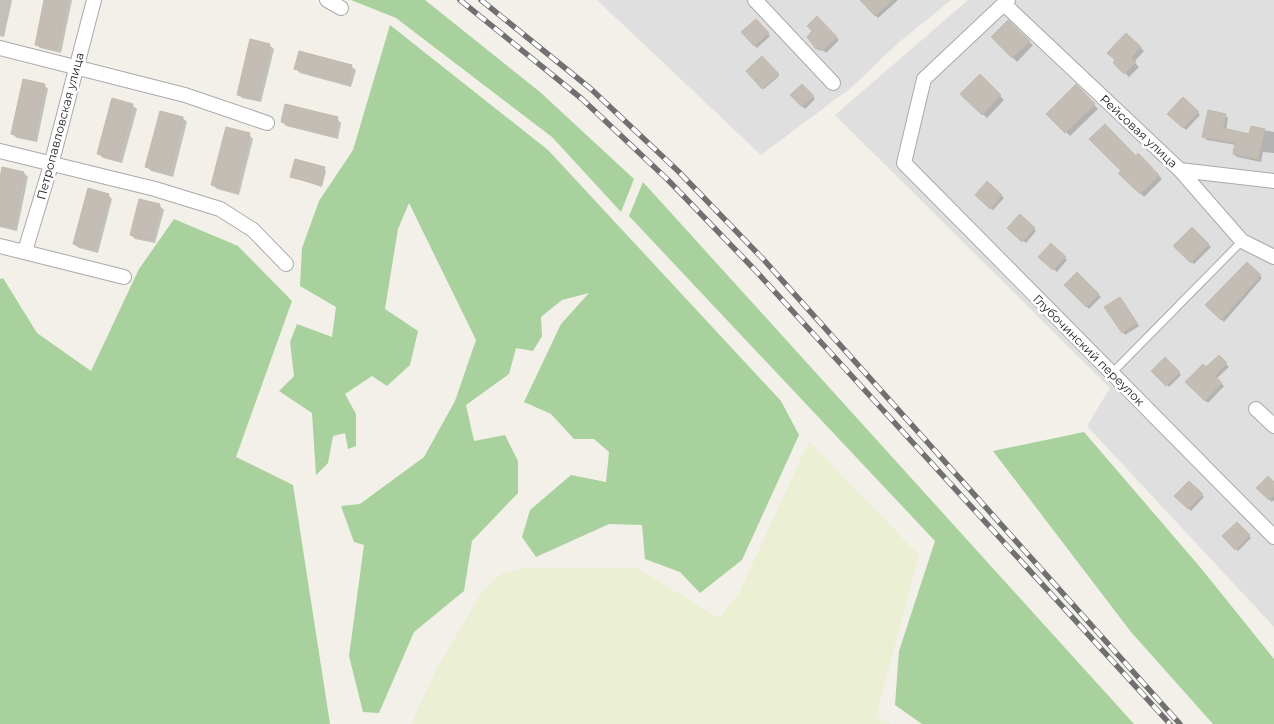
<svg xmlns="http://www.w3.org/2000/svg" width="1274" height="724" font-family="Montserrat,sans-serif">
<rect width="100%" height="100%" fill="#f2f0e9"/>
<path fill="#e0dfdf" d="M597 0H951L897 44 852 87 761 155Z
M968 0H1274V627L1087 426 1110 388 835 115Z"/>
<path fill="#ebf0d5" d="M809 441 919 555 876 717 892 724H411L436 670 481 593 501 574 521 568H637L719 618 739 593Z"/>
<path fill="#a8d19e" d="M351 0H425L540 92 634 179 621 212 552 137 396 18Z
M390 25 548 150 781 401 799 435 742 560 700 593 680 572 645 559 642 525 609 524 536 557 522 537 530 510 571 475 606 482 609 452 594 439H574L551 414 524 402 561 324 589 293 562 300 541 317 542 336 533 351 516 348 509 374 466 405 474 441 505 435 518 461V493L472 541 464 591 414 632 379 713 363 712 349 656 364 545 354 542 341 506 360 504 424 457 455 401 476 340 409 203 398 229 385 309 418 331 410 365 387 386 372 376 345 394 356 414V446L348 449 345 433 333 436 328 463 316 475 312 413 279 391 294 376 290 342 297 324 332 337 336 307 300 286 302 248 319 201 353 150Z
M643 182 1134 724H922L895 705 899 651 935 541 629 216Z
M174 219 238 246 292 301 236 457 293 485 330 724H0V279L3 278 37 333 91 371 139 269Z
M1084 432 1200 567 1274 659V724H1213L1131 632 993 451Z"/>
<path fill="#0003" d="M0 0H12L4 37 0 36Z
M46 0H72L61 53 40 48 36 44Z
M862 0H898L878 18Z
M817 18 839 40 826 53 821 48 819 51 808 37 814 31Z
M756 21 770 36 757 48 743 32Z
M1008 22 1033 45 1017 62 993 37Z
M1126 34 1144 51 1134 62 1139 67 1129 77 1115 63Z
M269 45 274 49 261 102 242 98 238 94Z
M762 58 779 76 764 89 748 71Z
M351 66 356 70 351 87 300 73 296 69Z
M980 76 1004 100 987 118 962 94Z
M44 85 48 89 37 142 17 138 12 134Z
M802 86 815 99 805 109 792 95Z
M1076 86 1098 109 1070 136 1048 114Z
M1183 99 1200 115 1186 130 1169 114Z
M132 105 137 109 122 163 103 158 99 154Z
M1225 115 1228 118 1226 130 1250 135 1252 128 1274 132V153L1263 152 1261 162 1237 157 1234 154 1236 145 1207 140 1203 136Z
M183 118 187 122 173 177 151 171 147 167Z
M337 119 341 123 338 139 286 126 282 122Z
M249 135 253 139 239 195 217 189 213 185Z
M1138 155 1162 179 1144 197 1120 173Z
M324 169 326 171 322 187 292 177Z
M24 173 28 177 17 231 0 227V184Z
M987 183 1004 198 993 210 976 195Z
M108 195 112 199 98 253 79 248 74 244Z
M159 205 164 210 155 243 135 239 131 235Z
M1020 216 1036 231 1026 243 1009 228Z
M1192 229 1211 247 1194 264 1175 246Z
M1051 245 1067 260 1057 272 1040 257Z
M1247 264 1262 278 1224 322 1207 305Z
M1077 274 1101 297 1089 309 1066 285Z
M1122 301 1139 326 1125 335 1123 332Z
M1219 357 1229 367 1216 379 1224 386 1208 403 1187 382 1206 369Z
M1165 359 1181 375 1169 387 1153 371Z
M1189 482 1204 497 1191 511 1176 496Z
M1274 484V500L1272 502 1258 488Z
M1237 523 1251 538 1238 551 1223 536Z"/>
<path fill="#c3bdb5" stroke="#c4b9ab" d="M44 0H67L57 49 35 45Z
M860 0H893L875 16Z
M817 16 837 37 822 51 818 47 816 49 807 37 812 31 807 26Z
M756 19 769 33 754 46 741 32Z
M1008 20 1030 41 1012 58 991 37Z
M1126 33 1141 47 1131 57 1136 62 1124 74 1113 63 1115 60 1107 53Z
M250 39 270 44 257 99 237 95Z
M299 51 352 65 347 83 294 69Z
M762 56 779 74 762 89 746 71Z
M980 74 1001 95 982 115 960 94Z
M23 79 45 84 33 139 11 134Z
M802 84 814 96 802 107 790 95Z
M1076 84 1095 104 1065 133 1046 114Z
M1183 97 1199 112 1183 128 1167 114Z
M112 98 133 104 118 160 97 154Z
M285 104 338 117 334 135 281 122Z
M1208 110 1226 114 1223 128 1249 134 1251 126 1265 129 1258 159 1233 154 1235 143 1202 137Z
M160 111 183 117 169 173 145 167Z
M1105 124 1136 156 1138 153 1159 175 1140 194 1118 173 1121 171 1089 139Z
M226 127 250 133 235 191 211 185Z
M295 159 325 167 320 185 290 177Z
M2 167 24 172 13 227 0 225V178Z
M987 181 1002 195 990 209 975 195Z
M88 188 109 194 94 250 73 244Z
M139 199 160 204 151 240 130 235Z
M1020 214 1035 228 1022 242 1007 228Z
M1192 227 1209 244 1191 263 1173 246Z
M1051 243 1066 257 1053 270 1038 257Z
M1247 262 1261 275 1221 320 1205 305Z
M1077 272 1099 294 1086 307 1064 285Z
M1120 297 1137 323 1122 333 1104 307Z
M1219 355 1227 363 1215 376 1222 383 1205 401 1185 382 1203 364 1206 367Z
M1165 357 1180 372 1166 386 1151 371Z
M1268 476 1274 482V495L1269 500 1256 488Z
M1189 481 1203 494 1188 509 1174 496Z
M1237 522 1250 535 1235 550 1222 536Z"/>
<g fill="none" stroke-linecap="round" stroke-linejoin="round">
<defs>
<path id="lane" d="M1112 373 1242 241"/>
<path id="street" d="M327 0 341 8
M755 0 833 83
M1008 0 924 79 904 163 1274 537
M1004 4 1180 170 1242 241 1274 257
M0 48 185 95 267 123
M0 151 155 189 220 209 253 230 286 264
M1180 170 1274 181
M0 246 124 277
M25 251 51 165 94 0
M1256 409 1274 426"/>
</defs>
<use href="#lane" stroke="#a9a9a9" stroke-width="9"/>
<use href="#street" stroke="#a9a9a9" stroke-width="16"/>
<use href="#lane" stroke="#fff" stroke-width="7"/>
<use href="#street" stroke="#fff" stroke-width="14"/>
<defs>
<path id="rail" d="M460 0 582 99 668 180 754 269 1170 724
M481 0 591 89 678 171 764 260 1180 724"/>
</defs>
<use href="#rail" stroke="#707070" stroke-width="5.5"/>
<use href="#rail" stroke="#fff" stroke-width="4" stroke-dasharray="11" stroke-linecap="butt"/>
</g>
<g text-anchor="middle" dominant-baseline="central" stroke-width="5" stroke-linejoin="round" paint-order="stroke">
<g font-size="12" fill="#222" stroke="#fff">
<text transform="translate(60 126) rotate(-75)">Петропавловская улица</text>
<text transform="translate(1139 131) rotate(43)">Рейсовая улица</text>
<text transform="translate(1089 350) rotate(45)">Глубочинский переулок</text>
</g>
</g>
</svg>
